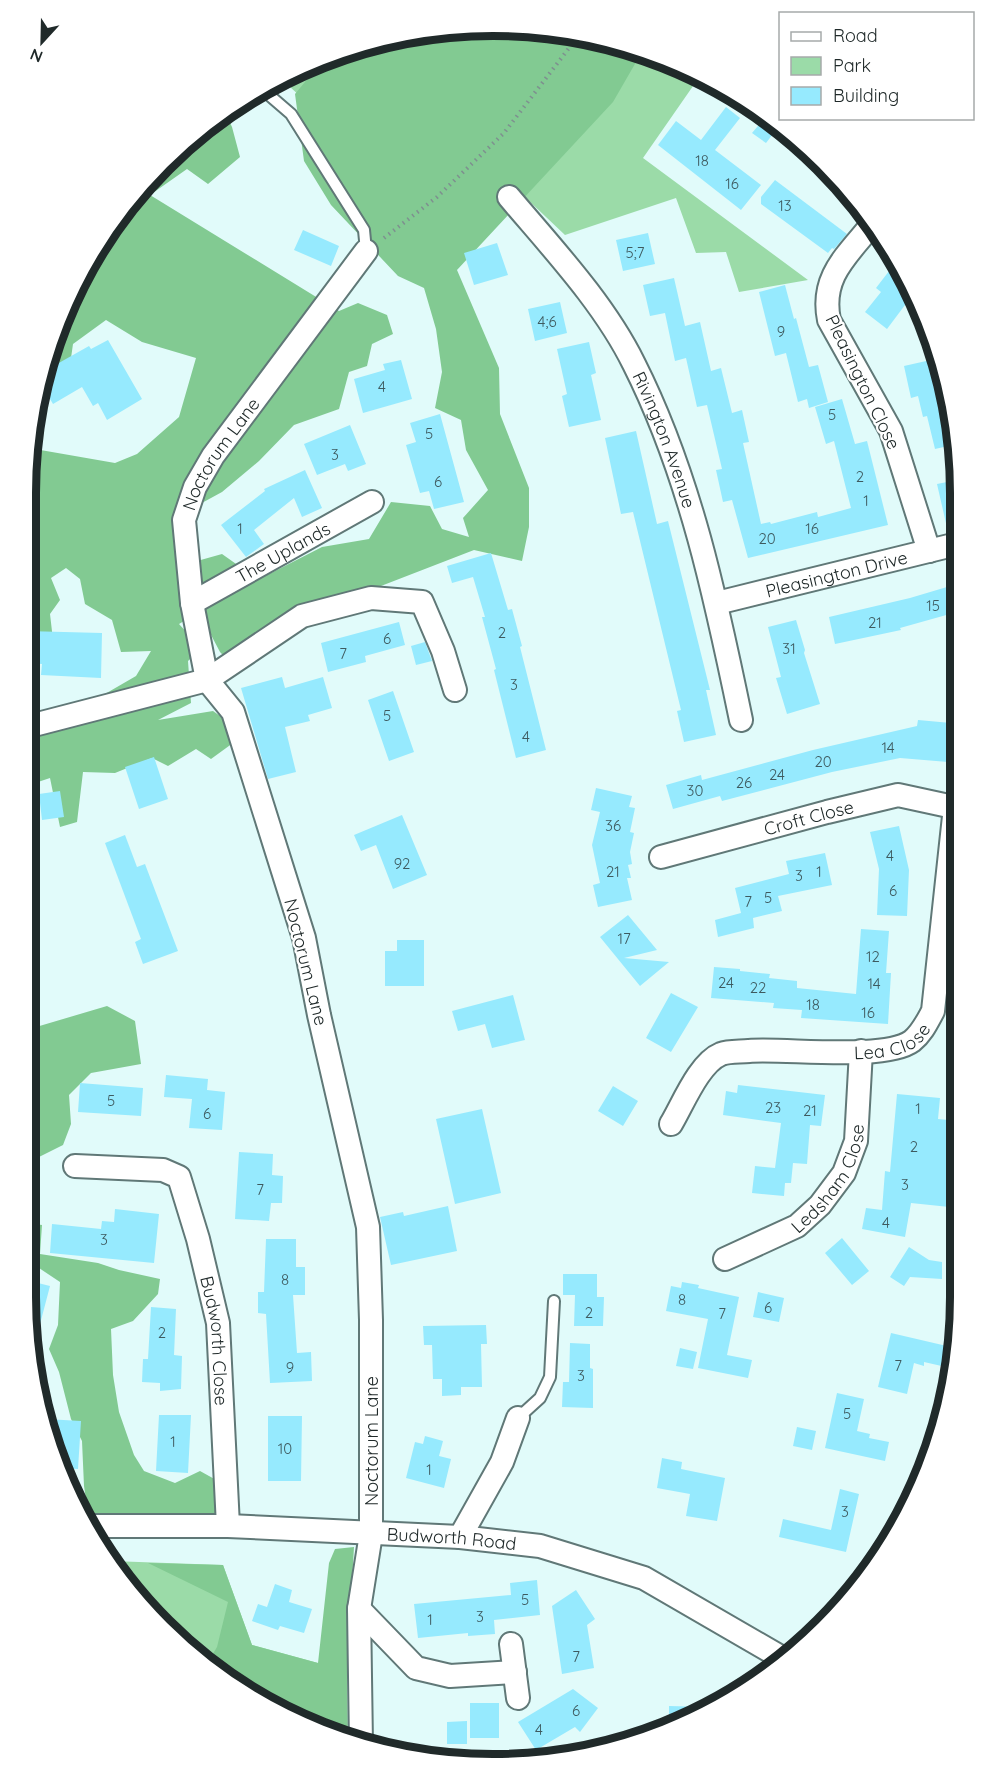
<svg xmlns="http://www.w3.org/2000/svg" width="986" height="1790" font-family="Quicksand,sans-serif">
<rect width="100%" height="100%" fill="#e1fbfa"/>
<path fill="#9bdba8" d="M463 26 554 30 644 50 700 76 643 158 808 280 739 292 726 252 696 253 676 198 565 235 507 180 342 135 289 86 298 69 372 41Z
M111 1561 223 1565 252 1645 318 1663 348 1738 233 1686 122 1581Z"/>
<path fill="#82ca92" d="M463 26 554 30 643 50 613 102 457 270 499 368 500 414 529 488V527L522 561 474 550 337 603 236 669 220 652 199 612 179 624 201 648 188 661 191 703 158 720 213 711 223 718 233 743 211 759 196 749 168 766 152 758 115 773 83 772 77 822 60 827 50 778 26 786V716L98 698 136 676 151 651 121 652 112 620 85 604 80 579 66 568 51 578 60 600 50 614 53 640 26 646V463L29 448 115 463 137 454 179 417 196 358 142 342 106 320 73 344 70 365 41 374 42 372 88 259 142 185 209 122 225 112 232 127 240 157 208 184 187 169 150 195 339 311 358 303 387 315 393 334 372 344 367 366 349 372 339 409 294 425 259 461 222 492 200 504 187 550 190 563 222 554 239 566 232 593 322 547 369 539 391 502 430 506 442 529 469 537 463 518 488 490 466 450 461 420 435 408 442 372 436 329 424 288 398 276 331 205 304 161 295 94 324 59 372 41Z
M107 1006 135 1021 141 1064 91 1073 69 1095 71 1124 63 1145 33 1160 34 1117 26 1109V1030Z
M26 1212 27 1223 42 1225 40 1254 98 1263 119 1270 160 1279 158 1294 133 1321 111 1329 113 1375 119 1412 134 1455 144 1471 175 1483 200 1471 218 1481 232 1519 89 1520 84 1486 82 1441 71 1419 59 1372 49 1349 58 1325 60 1282 33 1264 26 1256Z
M354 1547 347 1669 348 1738 233 1686 208 1662 217 1647 228 1602 148 1563 223 1565 252 1645 318 1663 329 1563 335 1549Z"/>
<path fill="#96eafe" d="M726 107 740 118 715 150 761 185 741 210 658 145 676 121 701 140Z
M763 120 776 130 766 143 752 133Z
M775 180 847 234 834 249 832 248 828 253 761 204V197Z
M303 230 339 246 331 266 294 250Z
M648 233 655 264 623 271 616 240Z
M497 243 508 275 474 285 464 253Z
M896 262 911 292V297L887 329 865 312 881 292 876 288Z
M674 278 685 326 700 322 711 371 721 368 732 413 742 410 749 442 743 443 761 524 770 522 771 524 817 512 818 517 851 508 834 441 826 444 815 407 842 399 855 444 867 441 888 525 748 558 732 500 723 502 716 470 722 469 707 405 697 407 686 358 675 361 665 313 650 316 643 285Z
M785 285 794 319 796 318 809 367 818 365 828 402 809 408 807 399 798 402 786 353 775 356 759 292Z
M560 302 567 333 535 341 528 309Z
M108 340 142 399 107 420 98 403 93 406 82 387 53 404 40 382 41 373 89 346 91 349Z
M589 342 596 373 591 375 601 420 569 427 562 396 567 394 557 349Z
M935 359 941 382 944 381 957 432V444L935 449 927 416 923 417 918 396 911 398 904 366Z
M401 360 412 399 363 413 354 379 385 370 383 364Z
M440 414 464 502 434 509 429 491 420 493 406 445 416 442 410 423Z
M350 425 366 464 348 471 345 464 317 475 304 444Z
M636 431 657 524 668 521 710 690H706L716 735 684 742 677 711 681 710 633 512 621 514 605 438Z
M305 470 322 508 302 517 294 498 254 530 264 544 246 557 221 525 265 491 264 489Z
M957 480V531L948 532 937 484Z
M491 553 508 610 512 609 522 646 520 647 546 750 516 758 494 670 496 669 482 617H485L473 577 452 583 447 566Z
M957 584V612L900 628 901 630 835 644 829 617 910 598Z
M796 620 805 650 804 653 820 704 787 714 776 678 781 677 768 627Z
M399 622 405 645 365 656 366 662 328 672 321 643Z
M26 631 102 633 101 678 41 675 42 664 26 663Z
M425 642 432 661 416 665 411 646Z
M282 677 285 688 323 677 332 708 308 715 310 721 285 727 296 772 268 779 241 688Z
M393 691 414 752 389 761 368 700Z
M918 720 951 723 948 762 900 758 832 772 722 801 720 796 673 809 666 785 701 775 702 780 813 750 917 726Z
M154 757 168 799 139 809 125 767Z
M596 788 632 796 629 807 635 808 630 832 634 833 630 852 632 864 628 865 631 878H627L632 900 598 907 593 885 600 883 592 845 600 812 591 810Z
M60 791 64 817 42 820 39 794Z
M402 815 427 875 393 889 376 845 361 851 354 835Z
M899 826 909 870 907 916 877 915 879 869 870 832Z
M125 835 137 867 145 864 178 951 143 964 135 942 141 939 105 843Z
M825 853 832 885 778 896 782 911 753 918 754 928 718 937 715 920 741 913 735 888 789 874 786 861Z
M628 915 657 950 624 958 669 962 640 986 600 937Z
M861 929 889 931 886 973H891L888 1024 801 1018 802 1010 773 1008 774 1003 711 998 714 967 740 969V971L770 974 769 978 797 981V988L856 994Z
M397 940H424V986H385V951H397Z
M671 993 698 1007 671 1052 646 1038Z
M513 995 525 1040 492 1048 485 1024 458 1031 452 1011Z
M166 1075 208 1079 207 1090 225 1092 222 1130 189 1128 192 1099 164 1097Z
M80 1083 143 1088 141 1116 78 1112Z
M738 1085 825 1095 821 1126 810 1125 807 1164 793 1163 791 1183H785L784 1196 752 1193 755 1166 775 1168 781 1123 723 1115 726 1091 737 1093Z
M613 1086 638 1101 623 1126 598 1111Z
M897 1094 940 1098 938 1119 959 1121V1208L911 1203 905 1237 862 1229 866 1208 882 1210 885 1171 890 1172Z
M482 1109 501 1193 455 1204 436 1119Z
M239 1152 273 1154 272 1175 283 1176 282 1203H271L269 1221 235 1219Z
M448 1206 457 1251 391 1265 380 1217 403 1212 404 1216Z
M115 1209 159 1214 154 1263 50 1253 52 1224 101 1229 102 1221 114 1222Z
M842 1238 869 1271 852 1285 825 1253Z
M266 1239H296V1267H305V1295H293L297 1353 311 1352 312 1381 270 1383 266 1314 258 1313V1292H264Z
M909 1247 929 1260 942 1262V1279L910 1277 904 1286 890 1277Z
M563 1274H597V1297H604L603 1326H574L575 1295H563Z
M26 1280 50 1286 34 1347 26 1297Z
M682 1282 699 1285 698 1288 739 1297 727 1355 752 1360 748 1378 698 1368 708 1319 666 1311 671 1286 681 1288Z
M758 1292 784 1298 779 1322 753 1317Z
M151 1307 176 1309 174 1355 182 1356 181 1389 160 1391V1383L142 1382 143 1359H148Z
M486 1325 487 1344H481L482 1387H461V1395L442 1396V1379H433L432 1345H424L423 1326Z
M891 1333 951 1347 946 1367 924 1362V1366L914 1363 907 1394 878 1387Z
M570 1343 590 1344V1368L593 1369V1408L562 1407 563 1382H569Z
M680 1348 697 1352 693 1369 676 1366Z
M837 1393 864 1399 857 1431 870 1434 869 1438 889 1442 885 1461 825 1448Z
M159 1415H191L188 1473 156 1471Z
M268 1416H302L301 1481H268Z
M46 1419 81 1421 78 1469 61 1468 50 1447Z
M797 1427 816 1431 812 1450 793 1446Z
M425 1436 443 1441 439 1456 451 1459 444 1488 406 1478 415 1442 423 1444Z
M662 1458 682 1462 681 1469 725 1478 717 1521 686 1516 690 1494 657 1488Z
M840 1489 859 1494 846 1552 779 1537 783 1519 831 1530Z
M537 1580 540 1615 494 1620 495 1634 468 1636V1633L418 1638 414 1604 511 1595 510 1583Z
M275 1584 292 1590 289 1602 312 1609 304 1633 280 1626 278 1630 252 1621 258 1604 267 1607Z
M576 1590 595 1619 587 1625 594 1668 562 1674 552 1606Z
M573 1689 598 1708 580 1732 575 1727 536 1750 518 1722Z
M470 1703H499V1738H470Z
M669 1706 707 1707 669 1730Z
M467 1721V1744H447V1722Z"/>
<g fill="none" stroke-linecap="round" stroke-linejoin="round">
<defs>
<path id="service" d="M262 89 291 114 364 230 366 251
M518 1418 540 1398 550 1377 554 1301"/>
<g id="minor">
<path id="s1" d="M509 197C552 248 604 303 634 364 690 475 716 599 741 720"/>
<path d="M873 223C848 255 820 276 829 320L891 431 929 551"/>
<path id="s2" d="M192 603 372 502"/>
<path id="s3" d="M717 603 957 544"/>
<path d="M26 727 207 680 302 616 371 598 422 602 443 651 455 690"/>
<path id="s4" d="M661 857 827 812 898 795 958 808"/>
<path id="s5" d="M671 1124C683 1104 699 1063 721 1054 729 1051 740 1052 749 1051 785 1048 885 1061 912 1041 922 1033 927 1022 933 1011L955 807"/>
<path id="s6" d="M75 1166 163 1170 179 1177 198 1239 218 1323 228 1526"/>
<path id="s7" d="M725 1259 797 1226 820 1205 844 1173 856 1141 861 1051"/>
<path id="s8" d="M92 1526H228L460 1537 540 1546 644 1578 784 1659"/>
<path d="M460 1537 502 1462 518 1418"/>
<path d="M359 1609 416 1668 450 1676 515 1672"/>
<path d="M511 1644 518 1698"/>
<path id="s9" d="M361 1744 359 1609 371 1534V1320L368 1227 319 1015 304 938 233 712 207 680 192 603 184 520 195 487 213 456 366 251"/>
</g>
</defs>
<use href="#service" stroke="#607877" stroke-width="14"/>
<use href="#minor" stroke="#607877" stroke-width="26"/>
<path stroke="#7e908f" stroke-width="4" stroke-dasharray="1.5 4.5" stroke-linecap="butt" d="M384 238 437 197 504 133 579 35"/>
<use href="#service" stroke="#fff" stroke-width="10"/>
<use href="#minor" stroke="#fff" stroke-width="22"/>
</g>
<g text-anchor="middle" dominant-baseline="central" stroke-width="4.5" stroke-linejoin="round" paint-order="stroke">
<g font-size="15" fill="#3e5a5f">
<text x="702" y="160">18</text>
<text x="732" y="183">16</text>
<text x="785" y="205">13</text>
<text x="635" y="252">5;7</text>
<text x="547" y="321">4;6</text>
<text x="781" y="331">9</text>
<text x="382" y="386">4</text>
<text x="832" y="414">5</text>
<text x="429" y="433">5</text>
<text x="335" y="454">3</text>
<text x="860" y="476">2</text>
<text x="438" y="481">6</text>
<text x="866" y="500">1</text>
<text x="240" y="528">1</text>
<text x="812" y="528">16</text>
<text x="767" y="538">20</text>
<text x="933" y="605">15</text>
<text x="875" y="622">21</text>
<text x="502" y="632">2</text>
<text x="387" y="638">6</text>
<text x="789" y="648">31</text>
<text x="343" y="653">7</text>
<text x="514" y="684">3</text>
<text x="387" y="715">5</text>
<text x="526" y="736">4</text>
<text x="888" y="747">14</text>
<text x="823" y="761">20</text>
<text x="777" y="774">24</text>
<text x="744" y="782">26</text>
<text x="695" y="790">30</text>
<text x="613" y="825">36</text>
<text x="890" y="855">4</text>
<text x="402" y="863">92</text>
<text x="613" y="871">21</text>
<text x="819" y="871">1</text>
<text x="799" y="875">3</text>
<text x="893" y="890">6</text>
<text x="768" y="897">5</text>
<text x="748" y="901">7</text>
<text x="624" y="938">17</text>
<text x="873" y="956">12</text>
<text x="726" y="982">24</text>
<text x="874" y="983">14</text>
<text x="758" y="987">22</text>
<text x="813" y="1004">18</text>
<text x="868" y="1012">16</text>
<text x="111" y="1100">5</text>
<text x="773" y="1107">23</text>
<text x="918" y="1108">1</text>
<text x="810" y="1110">21</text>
<text x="207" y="1113">6</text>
<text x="914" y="1146">2</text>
<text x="905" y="1184">3</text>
<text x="260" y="1189">7</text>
<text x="886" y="1222">4</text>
<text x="104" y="1239">3</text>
<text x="285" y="1279">8</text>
<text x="682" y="1299">8</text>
<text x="768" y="1307">6</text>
<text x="589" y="1312">2</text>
<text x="722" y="1313">7</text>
<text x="162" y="1332">2</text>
<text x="898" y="1365">7</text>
<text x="290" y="1367">9</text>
<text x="581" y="1375">3</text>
<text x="847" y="1413">5</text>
<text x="173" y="1441">1</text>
<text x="285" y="1448">10</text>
<text x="429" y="1469">1</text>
<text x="845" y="1511">3</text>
<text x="525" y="1599">5</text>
<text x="480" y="1616">3</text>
<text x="430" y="1619">1</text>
<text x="576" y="1656">7</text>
<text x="576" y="1710">6</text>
<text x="539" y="1729">4</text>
</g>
<g font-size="18" fill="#202a2a" stroke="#fff">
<text transform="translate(863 382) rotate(64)">Pleasington Close</text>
<text stroke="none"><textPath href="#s1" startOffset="291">Rivington Avenue</textPath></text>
<text stroke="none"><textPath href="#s9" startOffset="1330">Noctorum Lane</textPath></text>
<text stroke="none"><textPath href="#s2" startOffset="104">The Uplands</textPath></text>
<text stroke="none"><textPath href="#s3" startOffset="123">Pleasington Drive</textPath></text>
<text stroke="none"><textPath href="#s4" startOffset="153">Croft Close</textPath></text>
<text transform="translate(306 962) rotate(76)">Noctorum Lane</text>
<text stroke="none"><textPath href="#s5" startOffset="261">Lea Close</textPath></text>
<text stroke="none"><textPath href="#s7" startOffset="138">Ledsham Close</textPath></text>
<text stroke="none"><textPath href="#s6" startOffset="274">Budworth Close</textPath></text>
<text transform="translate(371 1441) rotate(-90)">Noctorum Lane</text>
<text stroke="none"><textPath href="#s8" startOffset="360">Budworth Road</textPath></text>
</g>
</g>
<path d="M0 0H986V1790H0ZM493 36H493A457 457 0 0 1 950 493V1297A457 457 0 0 1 493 1754H493A457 457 0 0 1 36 1297V493A457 457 0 0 1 493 36Z" fill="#fff" fill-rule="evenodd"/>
<path fill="none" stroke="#202a2a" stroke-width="8" d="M493 36H493A457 457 0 0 1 950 493V1297A457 457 0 0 1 493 1754H493A457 457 0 0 1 36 1297V493A457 457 0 0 1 493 36Z"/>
<rect x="779" y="12" width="195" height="108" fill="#ffffff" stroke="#a6aaaa" stroke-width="1.5"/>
<rect x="791" y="32" width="30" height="9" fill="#ffffff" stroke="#a6aaaa" stroke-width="1.5"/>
<text x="833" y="42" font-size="18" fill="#202a2a">Road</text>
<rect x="791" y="57" width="30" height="18" fill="#9bdba8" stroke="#a6aaaa" stroke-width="1.5"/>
<text x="833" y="72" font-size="18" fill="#202a2a">Park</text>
<rect x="791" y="87" width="30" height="18" fill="#96eafe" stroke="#a6aaaa" stroke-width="1.5"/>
<text x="833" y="102" font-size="18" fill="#202a2a">Building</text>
<g transform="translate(42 42) rotate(202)" stroke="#ffffff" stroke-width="4.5" paint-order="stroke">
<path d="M0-4.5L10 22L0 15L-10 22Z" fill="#202a2a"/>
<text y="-9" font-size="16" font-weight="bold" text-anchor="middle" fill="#202a2a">N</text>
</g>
</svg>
